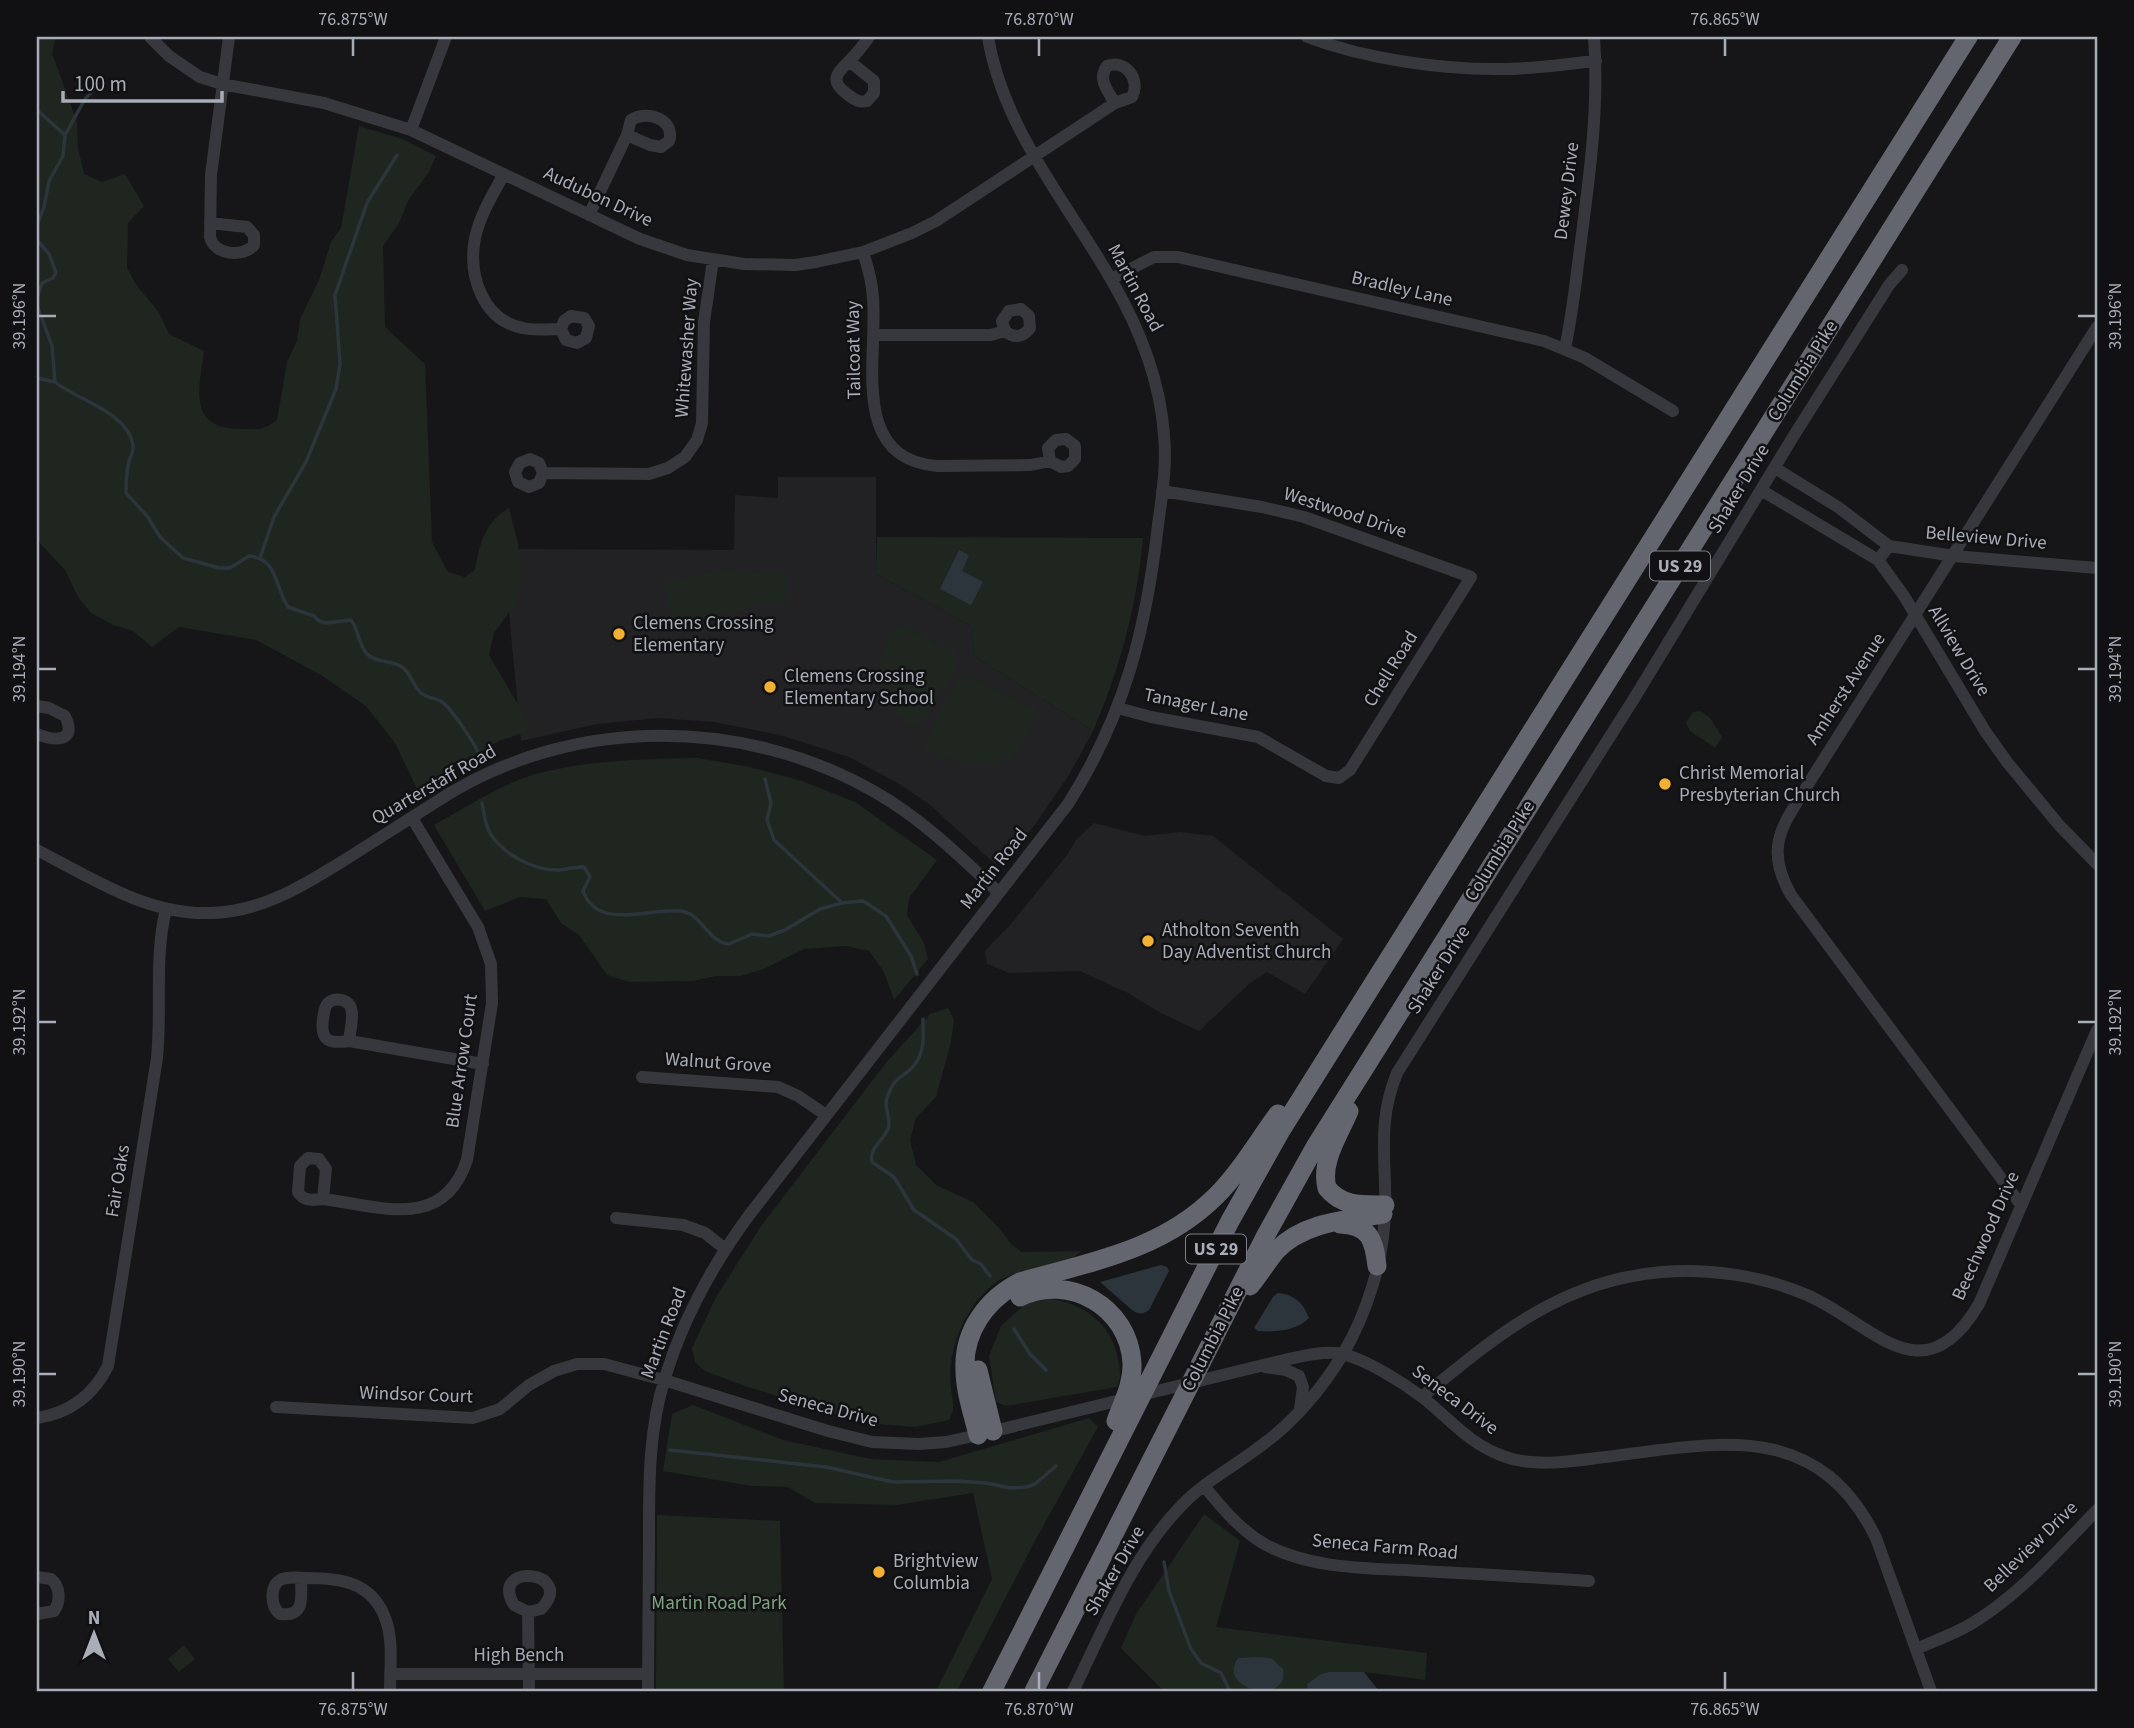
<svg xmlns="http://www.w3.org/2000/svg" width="2134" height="1728" font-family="'Source Sans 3',sans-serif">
<rect width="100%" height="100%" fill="#161618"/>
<path fill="#222225" d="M778 477H876V574L972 626 974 656 1093 731 1069 775 1036 823 1017 847 995 864 929 804 901 785 849 757 780 735 714 722 658 718 597 724 521 741 503 549 734 550 735 495 778 498Z
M1094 823 1145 836 1180 832 1213 836 1343 939 1305 994 1267 972 1250 983 1199 1031 1159 1012 1128 993 1080 971 1009 973 987 964 985 951 1011 924 1067 855 1076 840Z"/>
<path fill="#1e261f" d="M37 37H56L52 53 77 122 78 148 84 174 102 182 125 174 144 206 128 223 127 268 137 286 158 311 169 334 204 351C199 389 187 429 241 429 258 429 263 431 277 420L287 362 297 341 300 319 319 280 331 242 341 228 359 126 402 139 436 156 429 172 409 199 398 225 383 246 385 327 425 364 432 542 448 572 465 577 475 570C479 544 486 521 509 508L518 543 520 586 517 602 494 633 489 655 533 730 499 741 417 789 395 743 366 706 321 675 256 640 179 627 152 647 133 631 113 625 91 613 78 597 65 570 37 540Z
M877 537 1143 538C1137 605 1120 669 1093 731L974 656 972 626 876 574Z
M736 568 737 573 786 572V603H761L744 610 673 623 665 581Z
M898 624 954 651 959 664 917 729C871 700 869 667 898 624Z
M968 676 1037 710C1031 724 1025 743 1013 754 990 774 947 760 923 748L941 709 958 680Z
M1700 711 1710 718 1722 737 1715 748 1690 731 1686 723 1693 712Z
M697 758 750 767 802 781 855 802 937 860 909 898 907 915 924 943 928 959 894 1000 884 972 869 951 846 946 804 949 766 968 741 976H717L692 981 629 982 607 975 579 935 561 923 546 899 520 897 485 911 434 825C467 807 500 784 536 774 588 760 643 759 697 758Z
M948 1008 954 1019 951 1042 936 1097 916 1118 910 1140 916 1165 936 1185 973 1202 1000 1229 1011 1244 1022 1252 1081 1251C1077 1254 1072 1259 1068 1262 1046 1272 1016 1268 995 1283 965 1306 946 1351 951 1389 953 1403 956 1407 949 1420L915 1427 865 1423 748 1387 705 1371 695 1362 692 1348 716 1297 761 1226 885 1064 930 1014Z
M1048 1299C1085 1302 1115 1327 1119 1365 1120 1374 1121 1379 1117 1387L1006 1406 996 1402 989 1356 1001 1326 1025 1304Z
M693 1405 783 1440 871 1459 939 1462 1089 1418 1098 1427 1036 1539 957 1691H936L992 1579 973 1493 896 1505 815 1503 788 1487 752 1486 663 1471 672 1414Z
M1204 1514 1240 1541 1216 1627 1427 1653 1425 1680C1391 1676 1334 1662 1307 1684L1308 1691H1164L1121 1648 1136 1614Z
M657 1515 780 1521 784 1691H656Z
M184 1645 195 1659 179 1672 168 1659Z"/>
<path fill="#2c353c" d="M959 550 969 555 962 571 983 582 971 605 940 589Z
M1161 1265 1167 1267 1169 1271 1149 1310C1142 1315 1138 1314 1132 1310L1100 1282Z
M1278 1293C1293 1294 1304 1303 1309 1318 1297 1331 1276 1332 1258 1331L1254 1328 1273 1297Z
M1259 1657 1271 1658 1283 1669C1291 1706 1215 1691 1238 1658Z
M1329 1672H1364L1379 1691H1308L1307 1684 1321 1674Z"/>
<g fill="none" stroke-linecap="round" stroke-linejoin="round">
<path stroke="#2c353c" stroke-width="3.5" d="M37 110 65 135 63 156 49 181 44 207 37 225
M65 135 85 99 102 81
M37 240 49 254 56 272 53 278 42 283 37 298
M37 305 52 346 55 382C77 400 128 412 133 445 134 452 131 455 129 461 127 470 126 483 126 493L147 516 160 537 183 558 219 568H230L249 556C278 558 275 588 288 607L314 616 319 621 326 623 351 620C359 630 358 644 367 654 375 663 392 660 402 667 411 673 413 686 421 693 427 698 435 698 441 701 452 709 473 741 479 754
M37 378 55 382
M260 558 274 517 306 462 336 389 340 364 335 295 367 203 397 155
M765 779 771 803 767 820 774 840 841 902
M482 803C484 813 485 826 491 835 505 855 533 870 557 870 566 870 575 866 584 867L590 877 583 891C598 932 651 907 681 911 701 913 709 943 729 944L752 934 769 936 785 930 820 909 842 903 863 901 886 916 911 956 917 974
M923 1019C923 1033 925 1049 917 1061 908 1078 895 1072 887 1098 883 1109 892 1117 888 1129 883 1141 869 1148 872 1162L894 1177 914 1210 956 1239 972 1260 981 1264 990 1276
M1014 1329 1030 1354 1046 1370
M670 1450 826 1467 893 1482 956 1481 986 1483 1010 1488 1027 1487 1035 1484 1056 1466
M1164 1562 1169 1591 1191 1649 1201 1663 1221 1673 1230 1691"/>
<path stroke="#37383d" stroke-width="12" d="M150 37 169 56 200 77 222 84 324 103 411 130 640 239 687 255 744 264 795 265 816 262 863 252 912 233 936 221 1115 103 1132 97C1141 80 1126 59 1107 66 1097 79 1108 91 1115 103
M1307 37C1366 59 1442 70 1504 69 1535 69 1566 64 1596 61
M849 61 874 81V93L867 101C858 103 854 99 847 94 827 79 839 72 851 59 858 52 864 44 869 37
M411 130 446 37
M504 174C493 194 480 215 475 238 468 275 482 320 523 328 535 331 549 329 561 329L566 340 577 343 586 338 589 326 584 318 571 316 564 321 561 329
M589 215 627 135 631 120C647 109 676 120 669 141L661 147 650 145 627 135
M210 223 247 227 254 235V245C243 258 214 255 210 237L211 175 229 37
M863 252C868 267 872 282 873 298 878 359 849 459 937 466L1031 465 1050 461 1061 467 1068 466 1075 459V446L1066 439 1056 440 1048 448 1050 461
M1111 279 1154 257H1178L1544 341 1585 358 1673 411
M874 335H991L1005 331C1014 339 1023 337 1030 328L1029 316 1021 309 1009 311 1002 321 1005 331
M1565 348C1573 313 1576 277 1581 241 1590 173 1599 105 1594 37
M1775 468 1838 507 1889 546
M543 473 539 483 529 487 518 482 515 472 520 463 530 459 539 463 543 473 649 474 668 468 685 457 697 440 702 423 704 322 713 260
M1761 490 1878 560 1904 596 1985 731 2007 762 2059 825 2097 864
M1878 560 1889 546 1954 556 2097 568
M37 706 49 708 65 716C78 743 54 741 37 734
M1118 708 1151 717 1258 737 1326 776 1339 778 1350 770 1471 577 1304 517 1262 507 1162 491
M37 850C91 878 147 915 210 913 261 912 301 887 343 861 378 839 412 817 447 795 576 716 744 717 875 792 921 818 961 857 999 893
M349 1041C350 1031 354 1018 351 1008 348 999 335 997 328 1003 324 1007 324 1014 323 1019 320 1041 329 1044 349 1041L483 1064
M642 1077 778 1087 798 1096 826 1115
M323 1199C313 1200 304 1202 298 1192L300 1166 308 1158 319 1159 326 1169 323 1199C380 1206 443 1232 467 1160L492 1003 491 964 478 927 412 818
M2021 1205 1791 895C1762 844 1785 823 1812 778L2097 327
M616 1218 683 1225 705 1233 724 1248
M1265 1367 1286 1370 1299 1376 1303 1387 1300 1409
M1422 1397C1496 1336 1562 1280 1662 1272 1710 1268 1763 1276 1807 1295 1873 1324 1923 1399 1979 1304L2097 1030
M276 1407 473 1418 500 1409 529 1385 554 1371 577 1364H604L664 1380 828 1431 872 1442 919 1444 946 1442 978 1435 1280 1361C1299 1357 1323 1350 1343 1354 1367 1360 1402 1382 1422 1397 1449 1418 1469 1444 1503 1456 1531 1467 1568 1462 1597 1458 1710 1445 1815 1414 1876 1538L1931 1691
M37 1418C70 1413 93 1396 108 1366L157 1058C162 1008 154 958 166 909
M1204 1486C1222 1508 1241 1531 1266 1545 1314 1570 1370 1568 1423 1571 1478 1574 1534 1577 1589 1581
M37 1577 51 1579C60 1586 61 1601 54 1611L37 1614
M301 1578C301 1597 306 1617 280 1614 271 1607 269 1587 280 1580 287 1576 299 1578 307 1578 340 1578 370 1582 384 1615 394 1638 390 1667 390 1691
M528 1612 514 1605C488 1561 578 1571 541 1609L528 1612 529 1691
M1916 1649C1934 1641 1954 1634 1971 1624 2020 1595 2058 1550 2097 1510
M390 1674H648
M648 1691C648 1642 649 1592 649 1542 649 1488 648 1431 665 1378 683 1318 713 1264 750 1214L1068 804C1125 714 1146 630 1158 525 1162 495 1167 465 1164 435 1160 379 1140 329 1112 281 1067 202 1003 129 988 37
M1073 1691C1105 1627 1131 1557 1182 1505 1204 1482 1233 1467 1258 1448 1292 1424 1321 1390 1343 1354 1367 1313 1383 1262 1385 1214 1387 1161 1376 1125 1397 1073L1635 697 1793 437 1889 285 1902 270"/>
<path stroke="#63666e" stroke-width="19" d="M1349 1111C1339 1135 1320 1162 1327 1188 1342 1207 1363 1205 1385 1205
M1340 1224C1370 1225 1374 1240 1377 1266
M1250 1286C1259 1275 1267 1262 1276 1251 1303 1222 1346 1220 1383 1214
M1020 1297C1069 1273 1129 1307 1132 1363 1133 1383 1123 1402 1116 1421
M978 1370 993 1431
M978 1435C973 1414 965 1391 965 1370 963 1331 987 1299 1020 1282 1091 1262 1162 1250 1216 1196 1240 1172 1258 1141 1278 1114
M992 1691 1230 1221 1280 1132 1968 37
M1034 1691 1266 1235 1315 1147 2012 37"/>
</g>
<path fill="none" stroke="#a8adb8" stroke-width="2.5" d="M353 38V56M1039 38V56M1725 38V56M38 316H56M2078 316H2096M38 669H56M2078 669H2096M38 1022H56M2078 1022H2096M38 1374H56M2078 1374H2096M353 1672V1690M1039 1672V1690M1725 1672V1690"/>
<g fill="#f2b134" stroke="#111113" stroke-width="2.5">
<circle cx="619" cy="634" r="7"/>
<circle cx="770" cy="687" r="7"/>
<circle cx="1665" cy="784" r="7"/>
<circle cx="1148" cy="941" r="7"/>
<circle cx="879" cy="1572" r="7"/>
</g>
<g text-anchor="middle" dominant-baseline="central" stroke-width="5" stroke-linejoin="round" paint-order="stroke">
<g fill="#111113" stroke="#7b7e86" stroke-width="2">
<rect x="1650" y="551.5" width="60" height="29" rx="5"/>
<rect x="1186" y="1234.5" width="60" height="29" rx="5"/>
</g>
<g font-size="18" font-weight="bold" fill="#a8adb8">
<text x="1680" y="566">US 29</text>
<text x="1216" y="1249">US 29</text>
</g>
<g font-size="19" fill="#a8adb8" stroke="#111113">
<text transform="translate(1567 191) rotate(-83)">Dewey Drive</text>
<text transform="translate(598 197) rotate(25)">Audubon Drive</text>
<text transform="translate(1135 288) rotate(62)">Martin Road</text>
<text transform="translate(1402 289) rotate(13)">Bradley Lane</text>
<text transform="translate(687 348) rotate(-86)">Whitewasher Way</text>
<text transform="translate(854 350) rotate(-91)">Tailcoat Way</text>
<text transform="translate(1803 371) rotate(-58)">Columbia Pike</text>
<text transform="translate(1739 489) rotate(-59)">Shaker Drive</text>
<text transform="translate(1345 513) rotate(18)">Westwood Drive</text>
<text transform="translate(1986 538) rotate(5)">Belleview Drive</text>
<text transform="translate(1959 651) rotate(59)">Allview Drive</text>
<text transform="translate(1391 669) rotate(-58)">Chell Road</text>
<text transform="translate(1846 689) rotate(-57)">Amherst Avenue</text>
<text transform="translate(1196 705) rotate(11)">Tanager Lane</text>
<text transform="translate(434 785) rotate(-30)">Quarterstaff Road</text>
<text transform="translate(1500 851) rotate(-58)">Columbia Pike</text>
<text transform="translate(994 869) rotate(-52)">Martin Road</text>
<text transform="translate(1439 970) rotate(-58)">Shaker Drive</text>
<text transform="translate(462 1061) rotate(-82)">Blue Arrow Court</text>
<text transform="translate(718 1063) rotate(4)">Walnut Grove</text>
<text transform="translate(118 1181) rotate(-81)">Fair Oaks</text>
<text transform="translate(1986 1236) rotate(-66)">Beechwood Drive</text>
<text transform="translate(664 1333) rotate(-69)">Martin Road</text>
<text transform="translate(1213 1339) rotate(-63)">Columbia Pike</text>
<text transform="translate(416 1395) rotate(2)">Windsor Court</text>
<text transform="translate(1455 1400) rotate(37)">Seneca Drive</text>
<text transform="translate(828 1408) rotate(15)">Seneca Drive</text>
<text transform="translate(1385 1547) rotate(5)">Seneca Farm Road</text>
<text transform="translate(2031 1547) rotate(-44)">Belleview Drive</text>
<text transform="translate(1115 1571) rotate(-60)">Shaker Drive</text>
<text x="519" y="1655">High Bench</text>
</g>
<g font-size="19" fill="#a8adb8" stroke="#111113" text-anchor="start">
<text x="633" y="623">Clemens Crossing<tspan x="633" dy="22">Elementary</tspan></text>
<text x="784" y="676">Clemens Crossing<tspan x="784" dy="22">Elementary School</tspan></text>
<text x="1679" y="773">Christ Memorial<tspan x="1679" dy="22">Presbyterian Church</tspan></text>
<text x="1162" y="930">Atholton Seventh<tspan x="1162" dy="22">Day Adventist Church</tspan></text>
<text x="893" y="1561">Brightview<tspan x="893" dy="22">Columbia</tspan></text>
</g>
<g font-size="19" fill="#7fa381" stroke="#111113">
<text x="719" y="1603">Martin Road Park</text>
</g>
</g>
<rect width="2134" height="1728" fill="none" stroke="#111113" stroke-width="77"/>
<g transform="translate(94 1634)" stroke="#111113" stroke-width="5" paint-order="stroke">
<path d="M0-5L12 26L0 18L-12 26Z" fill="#a8adb8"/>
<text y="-10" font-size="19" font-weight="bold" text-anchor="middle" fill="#a8adb8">N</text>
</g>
<path d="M63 91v10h159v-10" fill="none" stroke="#a8adb8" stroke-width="3.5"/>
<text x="74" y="91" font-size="21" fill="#a8adb8" stroke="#111113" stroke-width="5" paint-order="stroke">100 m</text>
<rect x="38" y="38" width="2058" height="1652" fill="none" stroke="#a8adb8" stroke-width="2.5"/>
<g font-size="18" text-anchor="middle" fill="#a8adb8">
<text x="353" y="25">76.875°W</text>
<text x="1039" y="25">76.870°W</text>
<text x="1725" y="25">76.865°W</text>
<text transform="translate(19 316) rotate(-90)" y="6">39.196°N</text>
<text transform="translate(2115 316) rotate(-90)" y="6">39.196°N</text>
<text transform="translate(19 669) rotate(-90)" y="6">39.194°N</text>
<text transform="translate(2115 669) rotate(-90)" y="6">39.194°N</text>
<text transform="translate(19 1022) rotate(-90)" y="6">39.192°N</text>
<text transform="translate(2115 1022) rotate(-90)" y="6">39.192°N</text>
<text transform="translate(19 1374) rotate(-90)" y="6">39.190°N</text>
<text transform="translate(2115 1374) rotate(-90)" y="6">39.190°N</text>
<text x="353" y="1715">76.875°W</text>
<text x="1039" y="1715">76.870°W</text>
<text x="1725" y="1715">76.865°W</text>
</g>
</svg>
